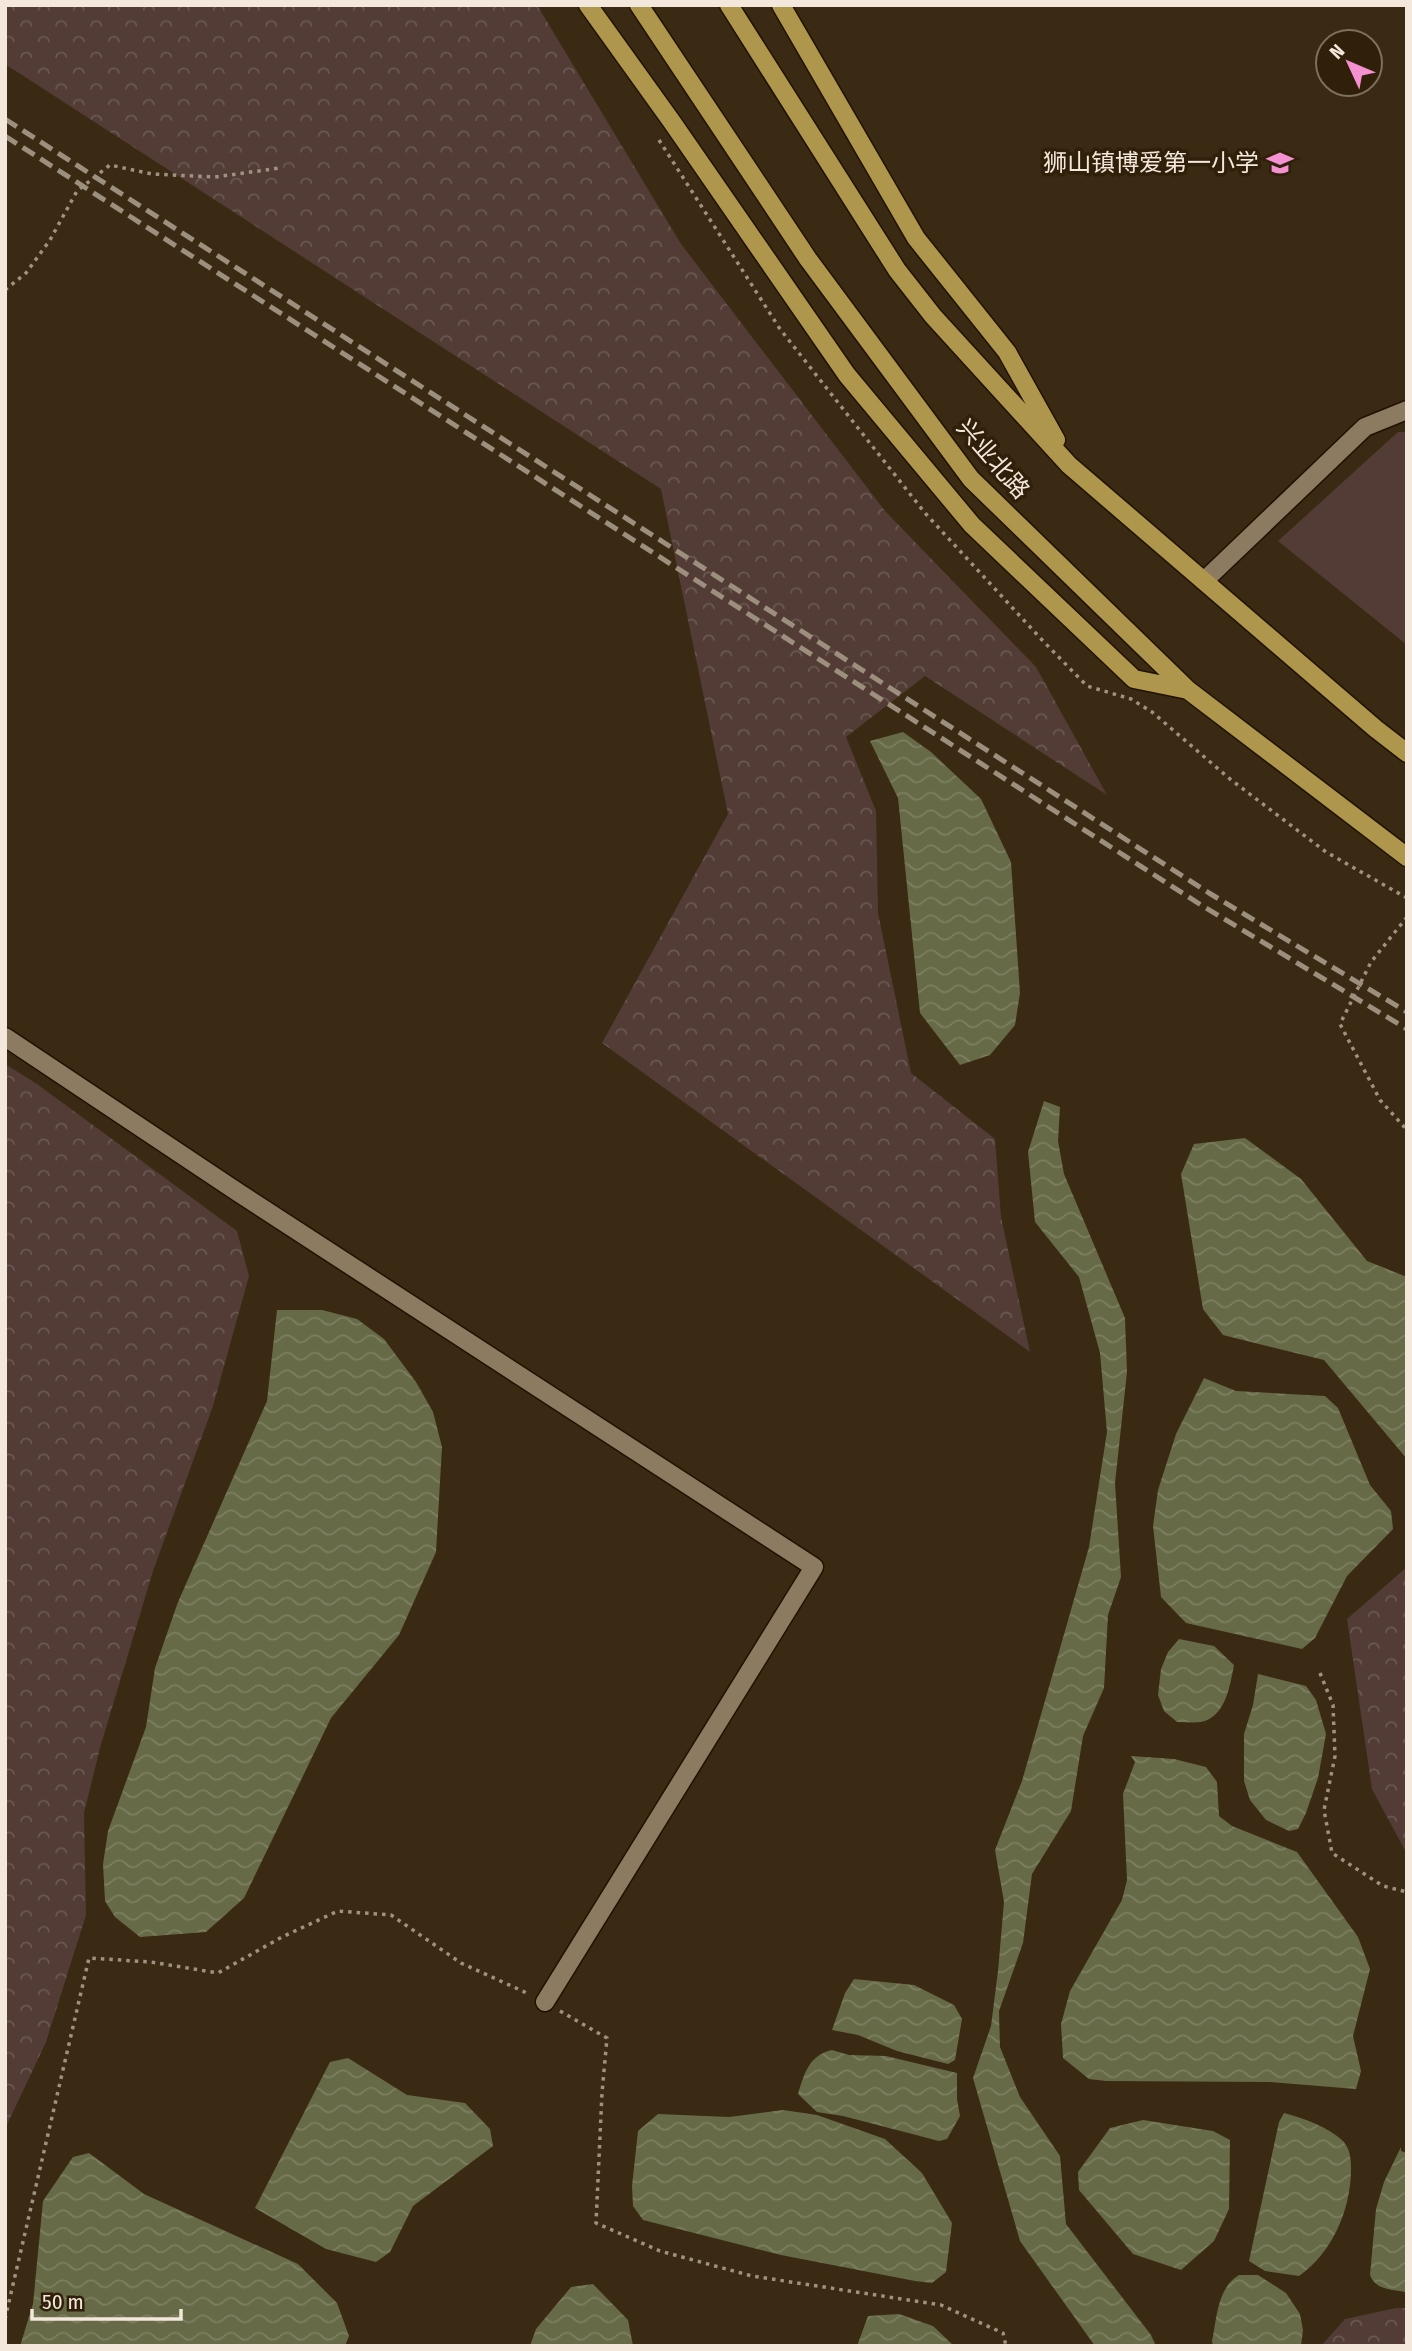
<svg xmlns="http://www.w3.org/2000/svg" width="1412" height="2351" font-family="'Fira Sans Condensed','Noto Sans SC',sans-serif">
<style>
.green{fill:#523c35}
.forest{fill:url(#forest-crowns)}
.water{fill:url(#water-waves)}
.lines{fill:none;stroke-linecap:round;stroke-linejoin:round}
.minor-casing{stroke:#211200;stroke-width:21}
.major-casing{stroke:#211200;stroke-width:21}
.path{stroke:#9f9280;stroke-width:3.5;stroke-dasharray:3.5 5;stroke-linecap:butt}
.minor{stroke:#8c7a61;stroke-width:18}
.major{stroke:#ae964d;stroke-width:18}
.rail{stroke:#9c8f7d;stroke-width:5;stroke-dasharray:14 7;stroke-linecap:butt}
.labels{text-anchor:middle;stroke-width:7;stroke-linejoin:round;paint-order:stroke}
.poi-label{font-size:24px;fill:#f3e8db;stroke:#302009;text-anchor:end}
.street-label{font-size:24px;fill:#f3e8db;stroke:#302009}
</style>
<defs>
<pattern id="forest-crowns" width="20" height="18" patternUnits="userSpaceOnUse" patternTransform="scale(1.75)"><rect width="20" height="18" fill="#523c35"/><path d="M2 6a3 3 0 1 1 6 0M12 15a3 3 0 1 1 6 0" fill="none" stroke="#6b5852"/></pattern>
<pattern id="water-waves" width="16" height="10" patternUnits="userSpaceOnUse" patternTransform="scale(1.75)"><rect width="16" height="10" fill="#666a46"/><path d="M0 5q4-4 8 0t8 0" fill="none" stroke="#7c7f60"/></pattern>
</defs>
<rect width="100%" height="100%" fill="#3a2a13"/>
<path class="green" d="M1398,432h9v213l-129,-104z"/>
<path class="forest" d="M5,5h532l144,239 204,267 151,156 71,128 -182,-119 -79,61 30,74 2,102 33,160 84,66 6,78 29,135 -428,-309 126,-229 -67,-325 -656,-425z
M5,1064l32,20 200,147 12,45 -36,130 -60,165 -53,177 -16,65 2,102 -40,127 -41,87z
M1407,1567v287l-35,-65 -25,-170z
M1396,2308h11v38h-86l24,-27z"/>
<path class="water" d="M903,732l28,20 50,47 30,63 9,131 -5,32 -25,30 -30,10 -40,-52 -22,-215 -28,-57z
M1044,1101l16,6 -2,34 6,33 61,144 2,54 -12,111 6,94 -13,38 -4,73 -21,48 -12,75 -39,63 -9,69 -24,68 1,36 20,50 40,59 6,68 85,111 5,11h-61l-75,-105 -47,-163 18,-52 7,-55 6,-69 -9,-52 27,-69 67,-234 18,-115 -7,-79 -21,-76 -44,-55 -7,-70z
M1245,1138l56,41 66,82 40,16v182l-83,-99 -101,-25 -20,-26 -22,-135 13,-30z
M277,1310h45l35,9 27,20 32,43 17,30 9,35 -6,105 -37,83 -68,83 -87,180 -38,34 -66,5 -25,-20 -10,-16 -2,-37 5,-33 38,-104 9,-59 23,-66 89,-201z
M1204,1378l32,13 89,5 13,12 32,77 21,26 2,18 -46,47 -32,62 -13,11 -116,-26 -25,-26 -8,-71 5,-36 18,-56z
M1179,1639l35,7 20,19c-4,20 -8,52 -33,57 -7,1 -16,0 -24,0l-13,-11 -6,-16 3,-26 7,-17z
M1258,1674l48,12 10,14 10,34 -8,44 -12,35 -8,16 -9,2 -23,-11 -16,-20 -6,-19v-47l9,-29z
M1131,1756l43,3 32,8 11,15 2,34 13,10 65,26 61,85 12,32 -17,67 8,35 -5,18 -86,-7 -164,-1 -17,-2 -26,-21 -2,-34 9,-33 52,-91 5,-20 -4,-86 12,-32z
M854,1979l60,6 40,20 8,14 -7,41 -7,4 -51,-13 -39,-16 -26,-5 13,-37z
M832,2050l17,5 37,1 71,17v26l3,17 -13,23 -8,2 -96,-25 -26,-4 -19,-18c6,-20 11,-39 34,-44z
M348,2058l59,37 58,8 25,26 3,17 -80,60 -23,46 -14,10 -50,-13 -71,-41 75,-146z
M783,2110l34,5 68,24 37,34 30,50 -6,49 -14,11 -17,-2 -134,-26 -138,-35 -10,-14 -1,-20 6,-55 20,-17 71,3z
M1284,2113c21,6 43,13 59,28 8,9 8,20 8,31 -1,39 -19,81 -52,104l-34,-5 -16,-10 30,-139z
M1143,2120l70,11 17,9 -1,69 -15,32 -33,29 -48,-16 -54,-64 -1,-18 32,-44z
M1401,2147v4l6,2v138l-2,1c-15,-3 -29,-2 -35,-17l6,-66 8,-27z
M89,2153l55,41 154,70 39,39 12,33 -4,10h-325l13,-42 10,-103 30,-44z
M1239,2275h19l28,18 14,21 3,16 -2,16h-88l-1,-5c5,-23 5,-53 27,-66z
M593,2284l35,36 5,26h-103l6,-17 35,-42z
M899,2314l34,12 21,20h-97l11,-30z"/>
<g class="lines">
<g class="minor-casing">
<path id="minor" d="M1204,581l161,-154 42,-17
M5,1037l231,154 578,376 -269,435"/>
</g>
<g class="major-casing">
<path id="major" d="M588,5l84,117 175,253 125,150 162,154 54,11
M639,5l169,254 163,220 217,211 219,167
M729,5l168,265 36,46 136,149 307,264 31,24
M781,5l135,233 91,114 49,88"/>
</g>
<path class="path" d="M659,140l121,189 145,184 118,128 44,45 44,13 21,13 78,67 96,73 81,46
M5,290l21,-17 24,-33 27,-49 33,-26 42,9 63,3 65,-9
M1407,917l-36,45 -31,62 40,76 27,30
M1320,1673l13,32 2,51 -11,54 8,43 51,33 24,6
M560,2011l47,27 -5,55 -6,130 64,28 92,25 189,29 62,28 3,13
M5,2319l84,-361 62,4 67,11 64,-36 56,-26 53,4 70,48 68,31"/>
<use href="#minor" class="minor"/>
<use href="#major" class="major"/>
<path class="rail" d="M5,119l1204,774 198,119
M5,136l1196,769 206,124"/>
</g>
<defs>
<g id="school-bare" transform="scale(2.1)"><path d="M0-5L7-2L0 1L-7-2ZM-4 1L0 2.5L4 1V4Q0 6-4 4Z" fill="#f591d2" stroke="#302009" stroke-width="2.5" paint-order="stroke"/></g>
</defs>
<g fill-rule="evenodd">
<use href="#school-bare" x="1280" y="163"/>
</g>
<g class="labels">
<g class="poi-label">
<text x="1259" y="171">狮山镇博爱第一小学</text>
</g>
<g class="street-label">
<text transform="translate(993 459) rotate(49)" y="8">兴业北路</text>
</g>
</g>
<rect width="1412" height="2351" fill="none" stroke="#f3e8db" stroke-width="14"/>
<g transform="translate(1349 63) rotate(314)"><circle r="33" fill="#302009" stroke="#7e705d" stroke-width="2"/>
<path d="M0-5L12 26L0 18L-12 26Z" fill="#f591d2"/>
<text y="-10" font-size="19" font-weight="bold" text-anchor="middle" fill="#f3e8db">N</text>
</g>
<path d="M32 2309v10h149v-10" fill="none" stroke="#f3e8db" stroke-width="3.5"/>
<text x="42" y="2309" font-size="21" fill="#f3e8db" stroke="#302009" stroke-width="5" paint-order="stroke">50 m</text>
</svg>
